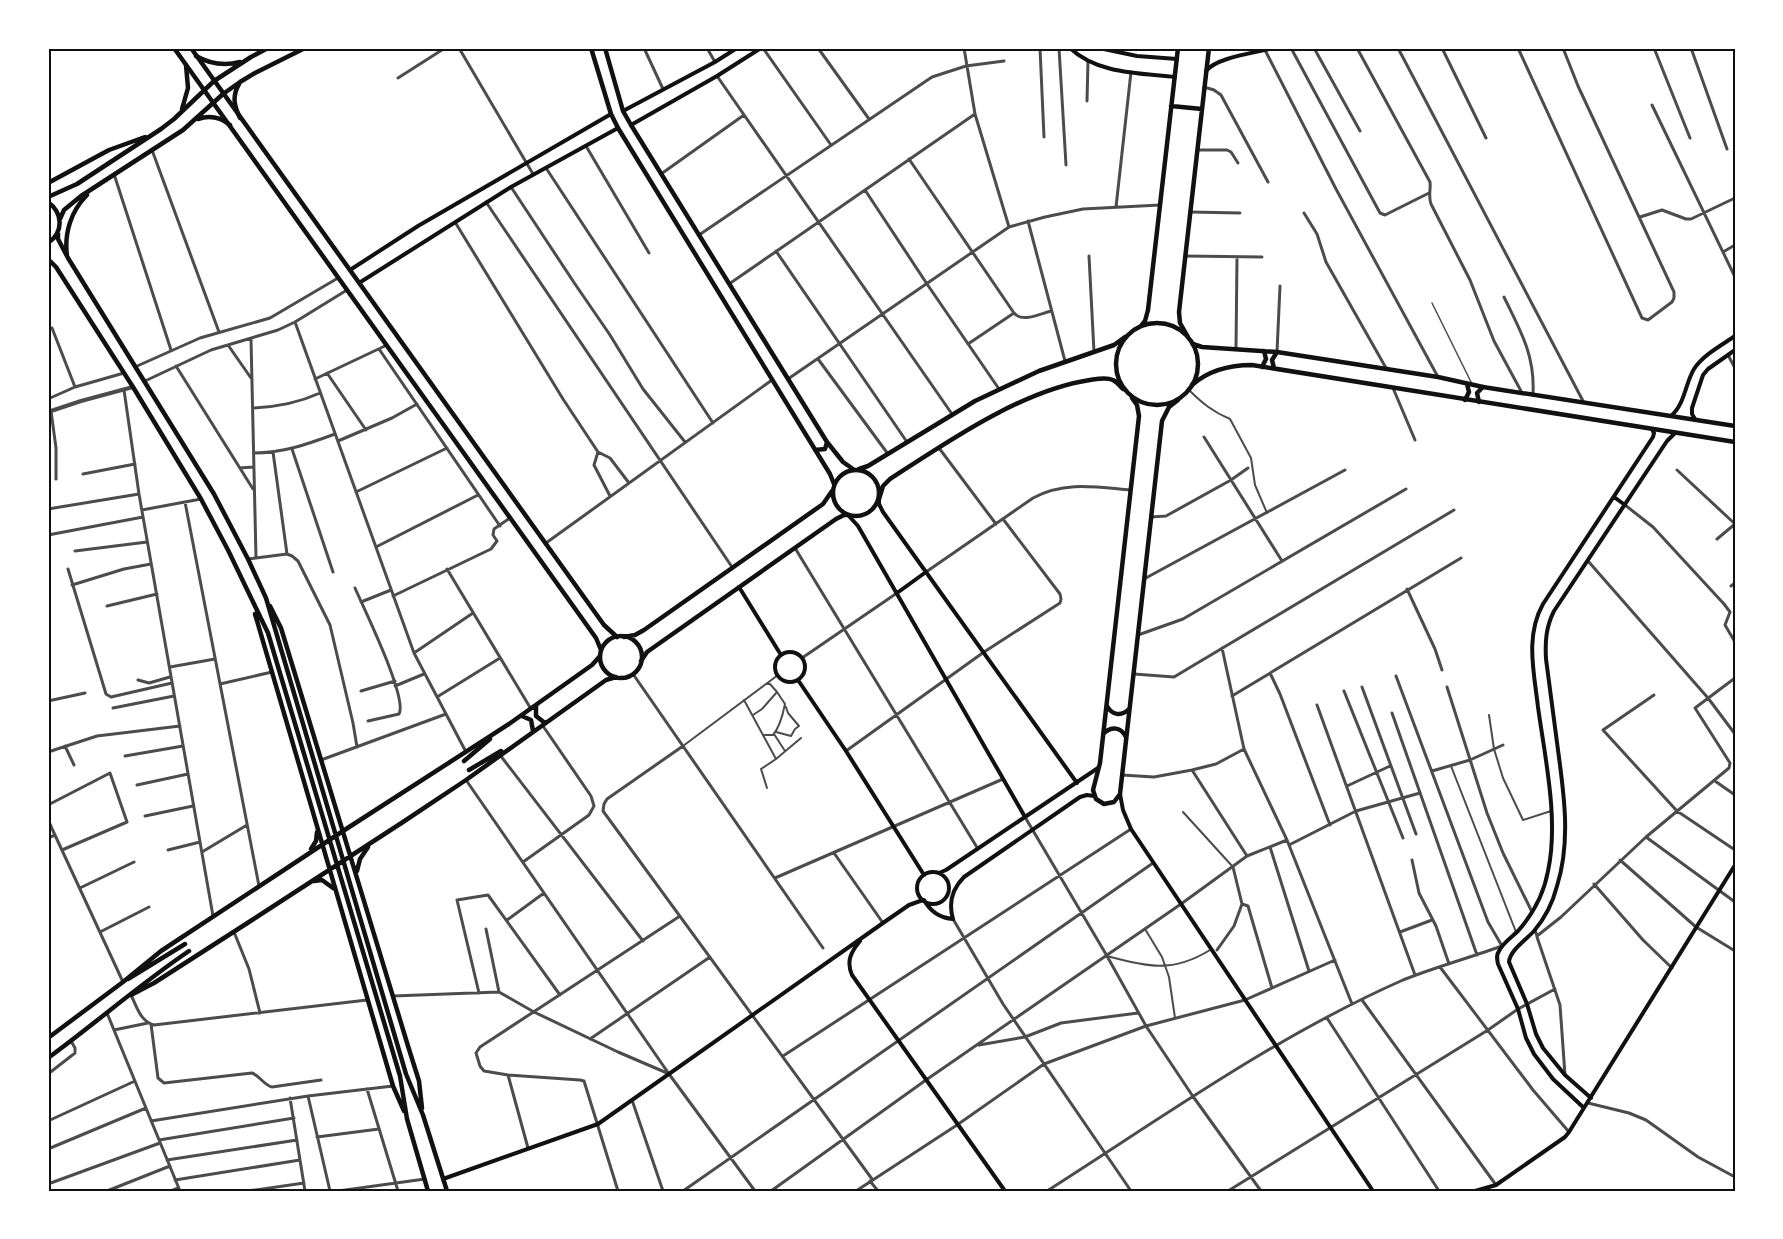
<svg xmlns="http://www.w3.org/2000/svg" width="1783" height="1239" font-family="Arial,sans-serif">
<style>
.lines{fill:none;stroke-linecap:round;stroke-linejoin:round}
.service{stroke:#4c4c4c;stroke-width:1.5}
.pedestrian{stroke:#4c4c4c;stroke-width:2}
.minor{stroke:#4c4c4c;stroke-width:3}
.tertiary{stroke:#4c4c4c;stroke-width:4}
.secondary{stroke:#111;stroke-width:4}
.primary{stroke:#111;stroke-width:4.5}
.trunk{stroke:#111;stroke-width:4.5}
.neatline{fill:none;stroke:#111;stroke-width:2}
</style>
<rect width="100%" height="100%" fill="#fff"/>
<g class="lines">
<path class="service" d="M1432,303l40,81"/>
<path class="pedestrian" d="M1189,390c13,13 24,22 41,29l21,39 4,27 12,28
M744,700l32,59 -15,10 6,19
M753,715l9,-6 15,-17 -7,-8h-3
M1489,715l5,34 9,29 20,42 28,-9
M776,732l15,4 4,-7 4,-3 -11,-13 -2,-6
M774,734l11,17
M764,735h9c7,-8 10,-21 12,-31l-8,-12
M683,746l95,-71
M776,759l25,-21
M1451,766l65,166
M1183,812l50,55
M1145,929l17,28 7,20 6,41
M1107,956c40,11 66,17 103,-6"/>
<path class="minor" d="M459,48l74,126
M644,48l19,41
M707,48l8,14
M763,48l68,97
M818,48l51,71
M964,48l11,66 34,113
M1040,48l4,89
M1059,48l7,117
M1291,48l89,165 5,2 44,-22
M1314,48l46,83
M1357,48l73,134c1,8 -2,14 1,22l39,76 24,61 27,50
M1398,48l185,353
M1442,48l44,90
M1518,48l124,270 6,2 24,-18 2,-4v-6l-96,-206 -15,-38
M1654,48l36,90
M1691,48l36,101
M1265,50l71,139 102,188
M717,76l235,338
M398,78l47,-30
M1204,87l10,3 7,5 47,87
M1087,101l1,-40
M1652,105l83,172
M586,146l63,107
M152,150l67,182
M1198,150h29l4,2 7,11
M909,159l105,154c9,10 25,1 37,-2
M546,168l167,255
M114,174l57,176
M661,174l83,-59
M511,187l64,97 35,51 33,54 42,53
M865,190l62,94 72,105
M486,202l246,365
M1116,207l15,-135
M1190,212l50,1
M1304,213l13,21 9,28 60,106
M1640,217l22,-7 24,9h5l44,-21
M1028,221l37,140
M455,222l108,177 35,53 -4,13 16,31
M699,235l233,-158 34,-11 38,-5
M776,251l131,191
M1723,252l12,-7
M1089,256l5,96
M1185,256l77,1
M729,284l246,-170
M1504,297c16,33 31,58 29,96
M295,322l119,331 52,99
M52,328l23,59
M251,339l5,219
M968,344l46,-31
M228,345l23,33
M1236,348l1,-91
M379,349l121,177
M1277,352l3,-66
M1728,355l7,13
M818,359l70,95
M176,366l77,123
M135,367l65,-29 70,-20 68,-40
M327,373l39,57
M315,379l72,-34
M788,379l221,-152 36,-10 38,-8 77,-4
M145,381l66,-31 67,-20 17,-8 52,-32
M1393,388l22,52
M124,390l15,104 74,422
M48,399l27,-12 49,-14
M253,408c24,-1 45,-5 67,-15
M51,411l5,37v31
M1204,437l78,124
M338,441l54,-23 25,-14
M939,448l57,76
M292,449l41,123
M273,452l14,102
M598,452l12,6 19,25
M254,453c29,0 54,-9 81,-19
M240,468l13,-1
M1677,470l58,54
M83,474l52,-10
M356,492l91,-44
M185,502l74,384
M1625,505l28,22 71,77 6,8 -5,13 10,17
M48,509l91,-15
M142,510l59,-11
M1151,517l15,-1 65,-36 17,-12
M48,535l95,-18
M1717,539l18,-15
M546,543l226,-163
M376,547l102,-52
M795,548l183,301
M75,551l72,-9
M248,559l39,-5 5,2 6,5 32,64 23,98 4,24
M1588,561l120,137 27,36
M68,569l38,125 5,3 61,-14
M447,569l84,140
M926,572l107,-74c31,-17 63,-11 97,-8
M1144,579l201,-109
M72,585l52,-16 27,-5
M1731,586l4,-3
M355,588c9,21 53,110 44,126l-31,7
M1407,589l28,60 7,21
M393,596l98,-47 6,-8 -4,-6 1,-6 16,-11
M361,602l30,-12
M107,606l50,-12
M1138,635l45,-16 223,-130
M1222,648l22,101 43,91 65,164
M414,653l59,-40
M802,658l95,-65
M170,667l45,-8
M1270,673l10,21 50,131
M633,674l190,274
M1134,674l40,3 280,-167
M138,680l11,3 21,-6
M220,684l52,-12
M395,686l29,-12
M1362,687l54,147
M1447,687l40,126 16,40 29,59
M361,691l34,-10
M1344,691l59,147
M1654,695l-51,35 74,81 58,39
M1232,696l229,-138
M437,697l63,-39
M48,701l37,-8
M1317,705l98,270
M113,708l61,-12
M1392,713l85,242
M65,746l9,19
M683,746l-76,53 -3,5 -1,7 269,368
M846,751l138,-99 76,-49 1,-4 -1,-5 -57,-75
M48,752l49,-16 83,-10
M500,755l143,186
M125,756l58,-10
M321,760l125,-46
M1192,770l55,86
M1432,771l38,-11 33,-15
M1122,775l32,2 38,-7 24,-6 28,-15
M466,780l203,294 86,117
M1715,781l20,14
M137,785l51,-11
M1347,786l43,-20
M48,805l62,-32 17,49 -65,28
M145,816l48,-10
M1025,817l82,139 39,70 46,69 69,96
M48,820l75,162
M1646,837l89,65
M48,838l7,-3
M1289,845l67,-34 64,-18
M1270,847l39,124
M168,850l32,-8
M202,852l45,-27
M834,853l49,70
M1412,860l7,33 17,33 13,38
M1620,860l76,67 39,24
M523,862l66,-47 5,-9 -3,-10 -48,-70
M775,878l228,-99
M1594,884l49,56 29,28
M80,888l54,-26
M1242,904l6,2 24,82
M953,919l50,85 128,187
M507,920l37,-27
M486,929l13,63
M1535,930l2,6 24,-19 85,-80 83,-69 1,-5 -35,-55 40,-30
M100,932l49,-25
M234,932l15,37 11,44
M1400,932l32,-12
M1537,937l23,68 5,70
M1217,950l17,-24 8,-22 -9,-37
M1440,967l93,123 36,42
M479,993l-22,-93 31,-5 72,100
M131,995c6,12 9,26 23,30l213,-25
M393,996l106,-4 35,20 84,40 49,21
M1362,1000l134,185
M107,1013l73,178
M1327,1018l112,173
M151,1024l7,54 6,5 88,-10c8,3 12,12 20,14l49,-7
M114,1030l34,-7
M590,1039l120,-82
M979,1045l46,-8 36,-14 77,-10
M783,1056l348,-227
M48,1074l27,-21v-5l-4,-7
M508,1075l20,73
M367,1089l31,102
M308,1096l22,95
M290,1098l15,93
M632,1100l31,91
M1588,1103l41,10 17,7 52,37 37,20
M48,1121l87,-40
M151,1121l157,-25 85,-10
M317,1137l62,-8
M159,1140l135,-22
M48,1149l98,-41
M167,1160l130,-20
M175,1180l125,-20
M870,1181l8,10
M48,1184l112,-41
M107,1191l63,-25
M171,1191l7,-3
M248,1191l56,-8
M338,1191l87,-12
M618,1191l-34,-110 -4,-1 -72,-5 -24,-4 -4,-5 -4,-13 4,-6 200,-131
M683,1191l470,-328
M771,1191l155,-111 255,-176 66,-48 40,-16
M856,1191l101,-66 87,-61 102,-38 99,-26 90,-40
M1047,1191c116,-74 229,-155 356,-211 32,-13 66,-22 99,-34l-14,-24 -92,-246
M1228,1191l260,-161 30,-21 37,-20"/>
<path class="tertiary" d="M48,412l33,-11 52,-14"/>
<path class="secondary" d="M1070,48c27,26 70,25 105,29
M1099,48l38,8 40,3
M1206,71c11,-14 50,-18 67,-23
M623,111l92,-49 22,-14
M631,125l86,-49 44,-28
M350,270l68,-44 193,-112
M359,283l152,-96 107,-59
M1671,416c14,-12 14,-32 23,-47 9,-14 28,-24 41,-33
M1695,419l-3,-5v-6l11,-33 5,-6 27,-19
M1614,497l11,8
M879,499v5l4,8 194,271
M848,515l10,11 167,291
M739,587l42,68
M897,593l29,-21
M775 667a15 15 0 1 1 30 0a15 15 0 1 1-30 0Z
M798,680l48,71 78,124
M1120,794l3,16 8,19 242,362
M917 888a16 16 0 1 1 32 0a16 16 0 1 1-32 0Z
M939,873l7,-3 152,-102
M924,900c6,11 16,18 29,19 -5,-17 -1,-30 11,-42l116,-80 7,-2 7,1
M860,941c-9,11 -14,20 -8,34l153,216
M1591,1098l-26,-23 -22,-27 -7,-14 -9,-30 -18,-42c1,-12 17,-22 25,-31 11,-13 19,-29 23,-45 14,-44 7,-92 1,-136 -4,-30 -8,-61 -12,-91 -1,-18 0,-32 8,-48l113,-170 8,-8
M1584,1108l-31,-29 -19,-25 -8,-16 -8,-29 -20,-45c-1,-5 -2,-9 1,-13 4,-8 13,-14 19,-20 15,-17 26,-38 30,-60 11,-51 -3,-113 -10,-164 -4,-35 -13,-71 5,-103l110,-167 1,-4 -2,-4
M443,1179l155,-55 285,-201 26,-18 14,-5
M1475,1191l21,-6 69,-48 4,-5 166,-267"/>
<path class="primary" d="M174,48l422,590 5,12
M191,48l413,577 13,12
M591,48l20,66 7,14 212,346 4,10
M605,48l18,63 8,14 196,317 16,20 10,7
M1193,344l9,3 75,5 161,25 45,10 252,39
M1262,367l4,-8 -2,-8
M1274,368l-2,-8 5,-8
M1192,385c17,-15 39,-20 60,-20l483,77
M1132,398l5,7 2,11 -39,347 -7,27 3,9 8,5 10,-2 6,-8 42,-373 7,-14 9,-7
M1465,400l4,-8 -2,-8
M1479,402l-2,-9 6,-6
M815,450l10,-1 2,-7
M1107,706c5,9 14,11 22,3
M1104,733c8,-7 17,-6 22,4"/>
<path class="trunk" d="M196,56c14,8 29,10 44,6
M239,84c-7,12 -5,22 1,34
M1171,106l31,3
M182,109l6,-21 -2,-23
M198,119c12,-4 22,-2 32,6
M48,183l61,-33 36,-13
M48,197l29,-13 84,-55 13,-10 40,-38 37,-24 17,-9
M48,202c15,11 16,30 0,41
M60,219l4,-9 17,-14 102,-66 40,-36 17,-12 15,-9 50,-25
M58,233v6l10,19 146,236 34,65 18,39 140,476 17,41 24,76
M67,256c-3,-23 4,-45 20,-61
M48,259l8,8 77,120 68,112 27,51 40,83 132,443 7,43 21,72
M1116 364a41 41 0 1 1 82 0a41 41 0 1 1-82 0Z
M1141,326l4,-5 3,-11 30,-262
M1188,337l-8,-14 -1,-11 30,-264
M859,469l9,-3 107,-65 64,-30 75,-26 11,-8
M833 493a23 23 0 1 1 46 0a23 23 0 1 1-46 0Z
M879,499l4,-13 7,-7c57,-37 132,-89 200,-99 7,-1 16,-3 23,0 4,2 7,6 10,9
M270,606l11,22 127,418 11,35 3,27
M255,614l138,472 11,25
M600 657a21 21 0 1 1 42 0a21 21 0 1 1-42 0Z
M624,637l11,-2 9,-5 179,-126 9,-13
M641,661l6,-9 189,-133 8,-4h4
M536,705v11l9,7
M522,716l9,4 2,11
M464,761l26,-22
M469,770l32,-19
M311,849l5,-8 1,-9
M357,871l3,-12 8,-12
M314,881l8,-1 11,8
M128,979l57,-35
M131,995l23,-12 95,-61 154,-100 63,-42 140,-100 10,-3
M48,1038l75,-56 38,-31 182,-120 166,-107 83,-59 8,-9
M48,1058c48,-35 92,-74 141,-107"/>
</g>
<rect width="1783" height="1239" fill="none" stroke="#ffffff" stroke-width="99"/>
<rect x="50" y="50" width="1684" height="1140" class="neatline"/>
</svg>
